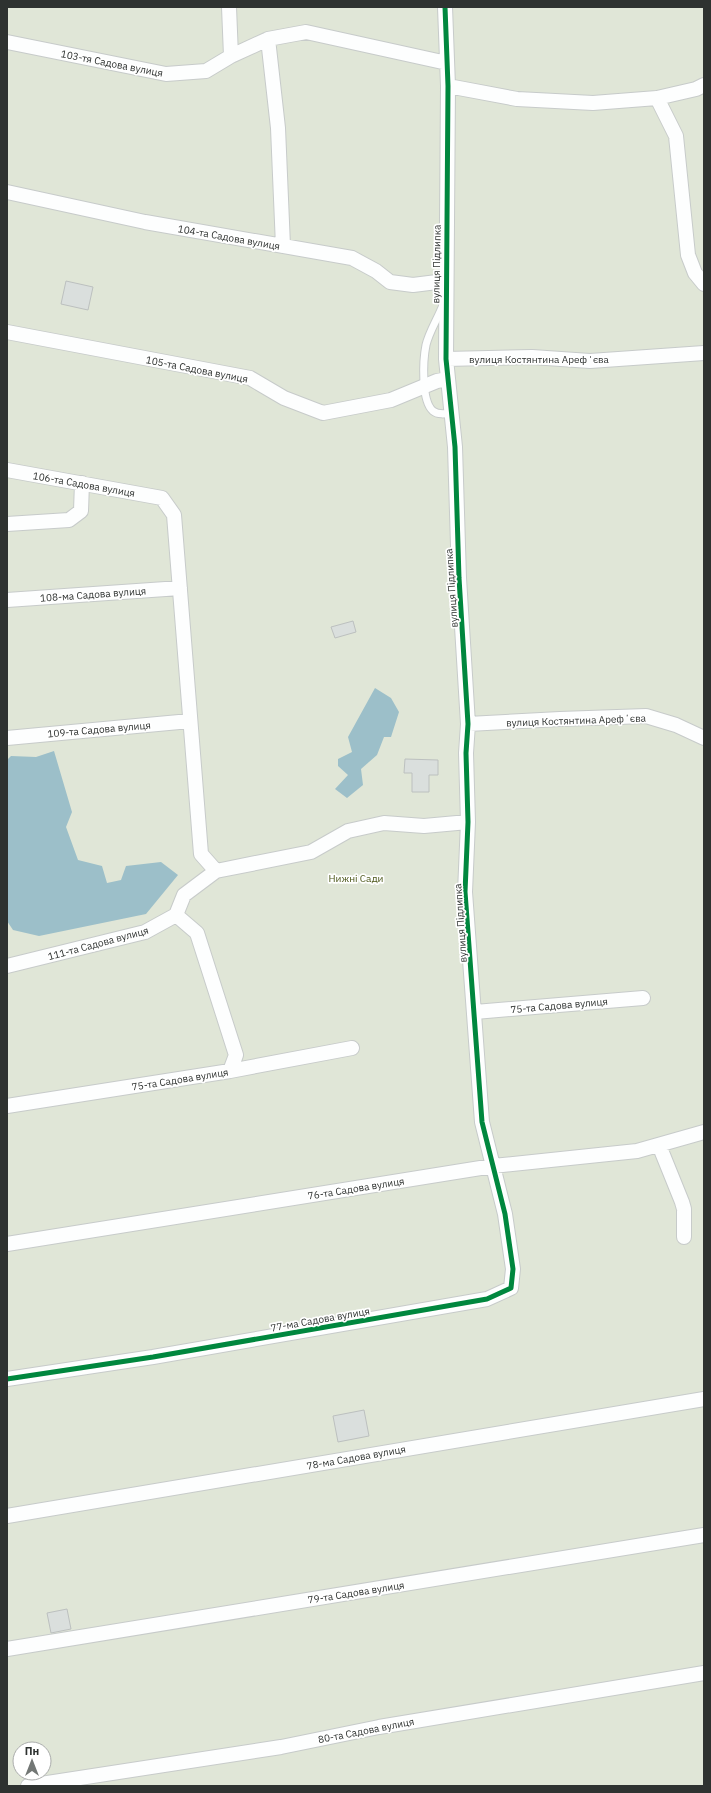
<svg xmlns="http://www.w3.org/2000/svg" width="711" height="1793" font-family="'IBM Plex Sans',sans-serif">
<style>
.green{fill:#e0e6d7;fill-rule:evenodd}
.water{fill:#9cbfc9}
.building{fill:#dadfdd;stroke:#bcc0bf}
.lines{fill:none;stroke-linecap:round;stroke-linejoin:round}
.service-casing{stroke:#c7cbca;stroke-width:9}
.minor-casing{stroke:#c7cbca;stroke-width:16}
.service{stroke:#fdfefe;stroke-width:7}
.minor{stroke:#fdfefe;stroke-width:14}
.cycleway-casing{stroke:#fff;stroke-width:8}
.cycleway{stroke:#00873e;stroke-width:5}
.labels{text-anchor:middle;stroke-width:3.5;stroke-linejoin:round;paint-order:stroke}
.street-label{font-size:10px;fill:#2e3230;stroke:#fff}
.park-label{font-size:10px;fill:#4a5517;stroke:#fff}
</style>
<rect width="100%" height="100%" fill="#f2f8f5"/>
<path class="green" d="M7,7h697v1779h-697zM20,1749h24v24h-24z"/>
<path class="water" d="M375,688l16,10 8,14 -8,25h-7l-7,18 -16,14 2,16 -16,13 -12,-9 13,-14 -10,-9v-7l14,-7 -4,-15z
M54,751l18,61 -6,15 12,33 24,6 5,17 14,-3 5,-14 35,-4 17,13 -32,39 -107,22 -26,-6 -6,-9v-161l4,-4 25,1z"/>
<path class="building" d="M66,281l27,6 -5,23 -27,-6z
M353,621l3,11 -21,6 -4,-11z
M405,759l33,1v15h-9v17h-17v-19h-8z
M364,1410l5,26 -31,6 -5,-26z
M67,1609l4,20 -20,4 -4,-20z"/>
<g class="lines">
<g class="service-casing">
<path id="service" d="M443,305c-5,13 -14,27 -17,40 -3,15 -5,56 7,66 5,4 12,3 18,2"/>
</g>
<g class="minor-casing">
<path id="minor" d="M229,7l2,49
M268,39l10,89 5,118
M7,42l159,32 40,-3 25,-15 37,-17 38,-7 141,31
M448,86l69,13 76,4 64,-5 39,-9 8,-4
M657,98l19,38 12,119 7,18 9,11
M7,192l138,30 207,36 24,13 14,11 23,3 24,-3 8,-5
M7,332l243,46 34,20 39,15 68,-13 46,-19 11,-2
M446,359l86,-2 58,4 114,-8
M7,470l155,28 12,17 27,339 15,17
M7,524l62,-4 12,-9 1,-28
M7,600l173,-12
M468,724l92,-5 86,-3 30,9 28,13
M7,738l183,-17
M176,915l21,18 39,122 -6,16
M7,966l138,-34 31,-17 8,-20 32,-24 95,-19 37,-21 36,-8 40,3 44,-4
M475,1012l168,-14
M7,1106l223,-35 122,-23
M659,1145l23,57 2,7v28
M7,1244l486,-78 144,-15 67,-19
M7,1379l146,-22 334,-58 24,-11 2,-19 -8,-55 -23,-92 -17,-230 3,-70 -2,-69 2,-29 -9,-146 -4,-131 -9,-88 2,-273 -3,-79
M7,1516l697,-117
M7,1649l697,-114
M28,1786l253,-39 98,-20 325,-54"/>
</g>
<use href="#service" class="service"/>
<use href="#minor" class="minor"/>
<g class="cycleway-casing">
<path id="cycleway" d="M7,1379l146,-22 334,-58 24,-11 2,-19 -8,-55 -23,-92 -17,-230 3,-70 -2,-69 2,-29 -9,-146 -4,-131 -9,-88 2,-273 -3,-79"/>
</g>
<use href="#cycleway" class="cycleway"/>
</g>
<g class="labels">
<g class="street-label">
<text transform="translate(112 63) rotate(11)" y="4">103-тя Садова вулиця</text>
<text transform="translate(229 237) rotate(10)" y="4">104-та Садова вулиця</text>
<text transform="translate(436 264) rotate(-89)" y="4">вулиця Підлипка</text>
<text x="539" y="363">вулиця Костянтина Арефʼєва</text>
<text transform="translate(197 369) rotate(11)" y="4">105-та Садова вулиця</text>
<text transform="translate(84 484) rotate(10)" y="4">106-та Садова вулиця</text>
<text transform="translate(451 588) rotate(-94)" y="4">вулиця Підлипка</text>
<text transform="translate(93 594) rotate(-4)" y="4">108-ма Садова вулиця</text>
<text transform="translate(576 720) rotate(-2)" y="4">вулиця Костянтина Арефʼєва</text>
<text transform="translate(99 729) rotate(-5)" y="4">109-та Садова вулиця</text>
<text transform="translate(460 923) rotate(-94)" y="4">вулиця Підлипка</text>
<text transform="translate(98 943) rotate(-15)" y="4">111-та Садова вулиця</text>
<text transform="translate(559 1005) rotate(-5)" y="4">75-та Садова вулиця</text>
<text transform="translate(180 1079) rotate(-9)" y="4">75-та Садова вулиця</text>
<text transform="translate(356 1188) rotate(-9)" y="4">76-та Садова вулиця</text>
<text transform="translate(320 1319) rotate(-10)" y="4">77-ма Садова вулиця</text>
<text transform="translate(356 1457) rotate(-10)" y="4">78-ма Садова вулиця</text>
<text transform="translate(356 1592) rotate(-9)" y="4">79-та Садова вулиця</text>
<text transform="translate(366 1730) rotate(-11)" y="4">80-та Садова вулиця</text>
</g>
<g class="park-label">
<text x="356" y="882">Нижні Сади</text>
</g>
</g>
<rect width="711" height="1793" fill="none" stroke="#2e3230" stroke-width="16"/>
<g transform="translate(32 1761)"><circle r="19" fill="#ffffff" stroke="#abadac"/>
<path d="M0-3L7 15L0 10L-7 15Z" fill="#737775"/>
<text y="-6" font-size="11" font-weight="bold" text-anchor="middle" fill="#2e3230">Пн</text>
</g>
</svg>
